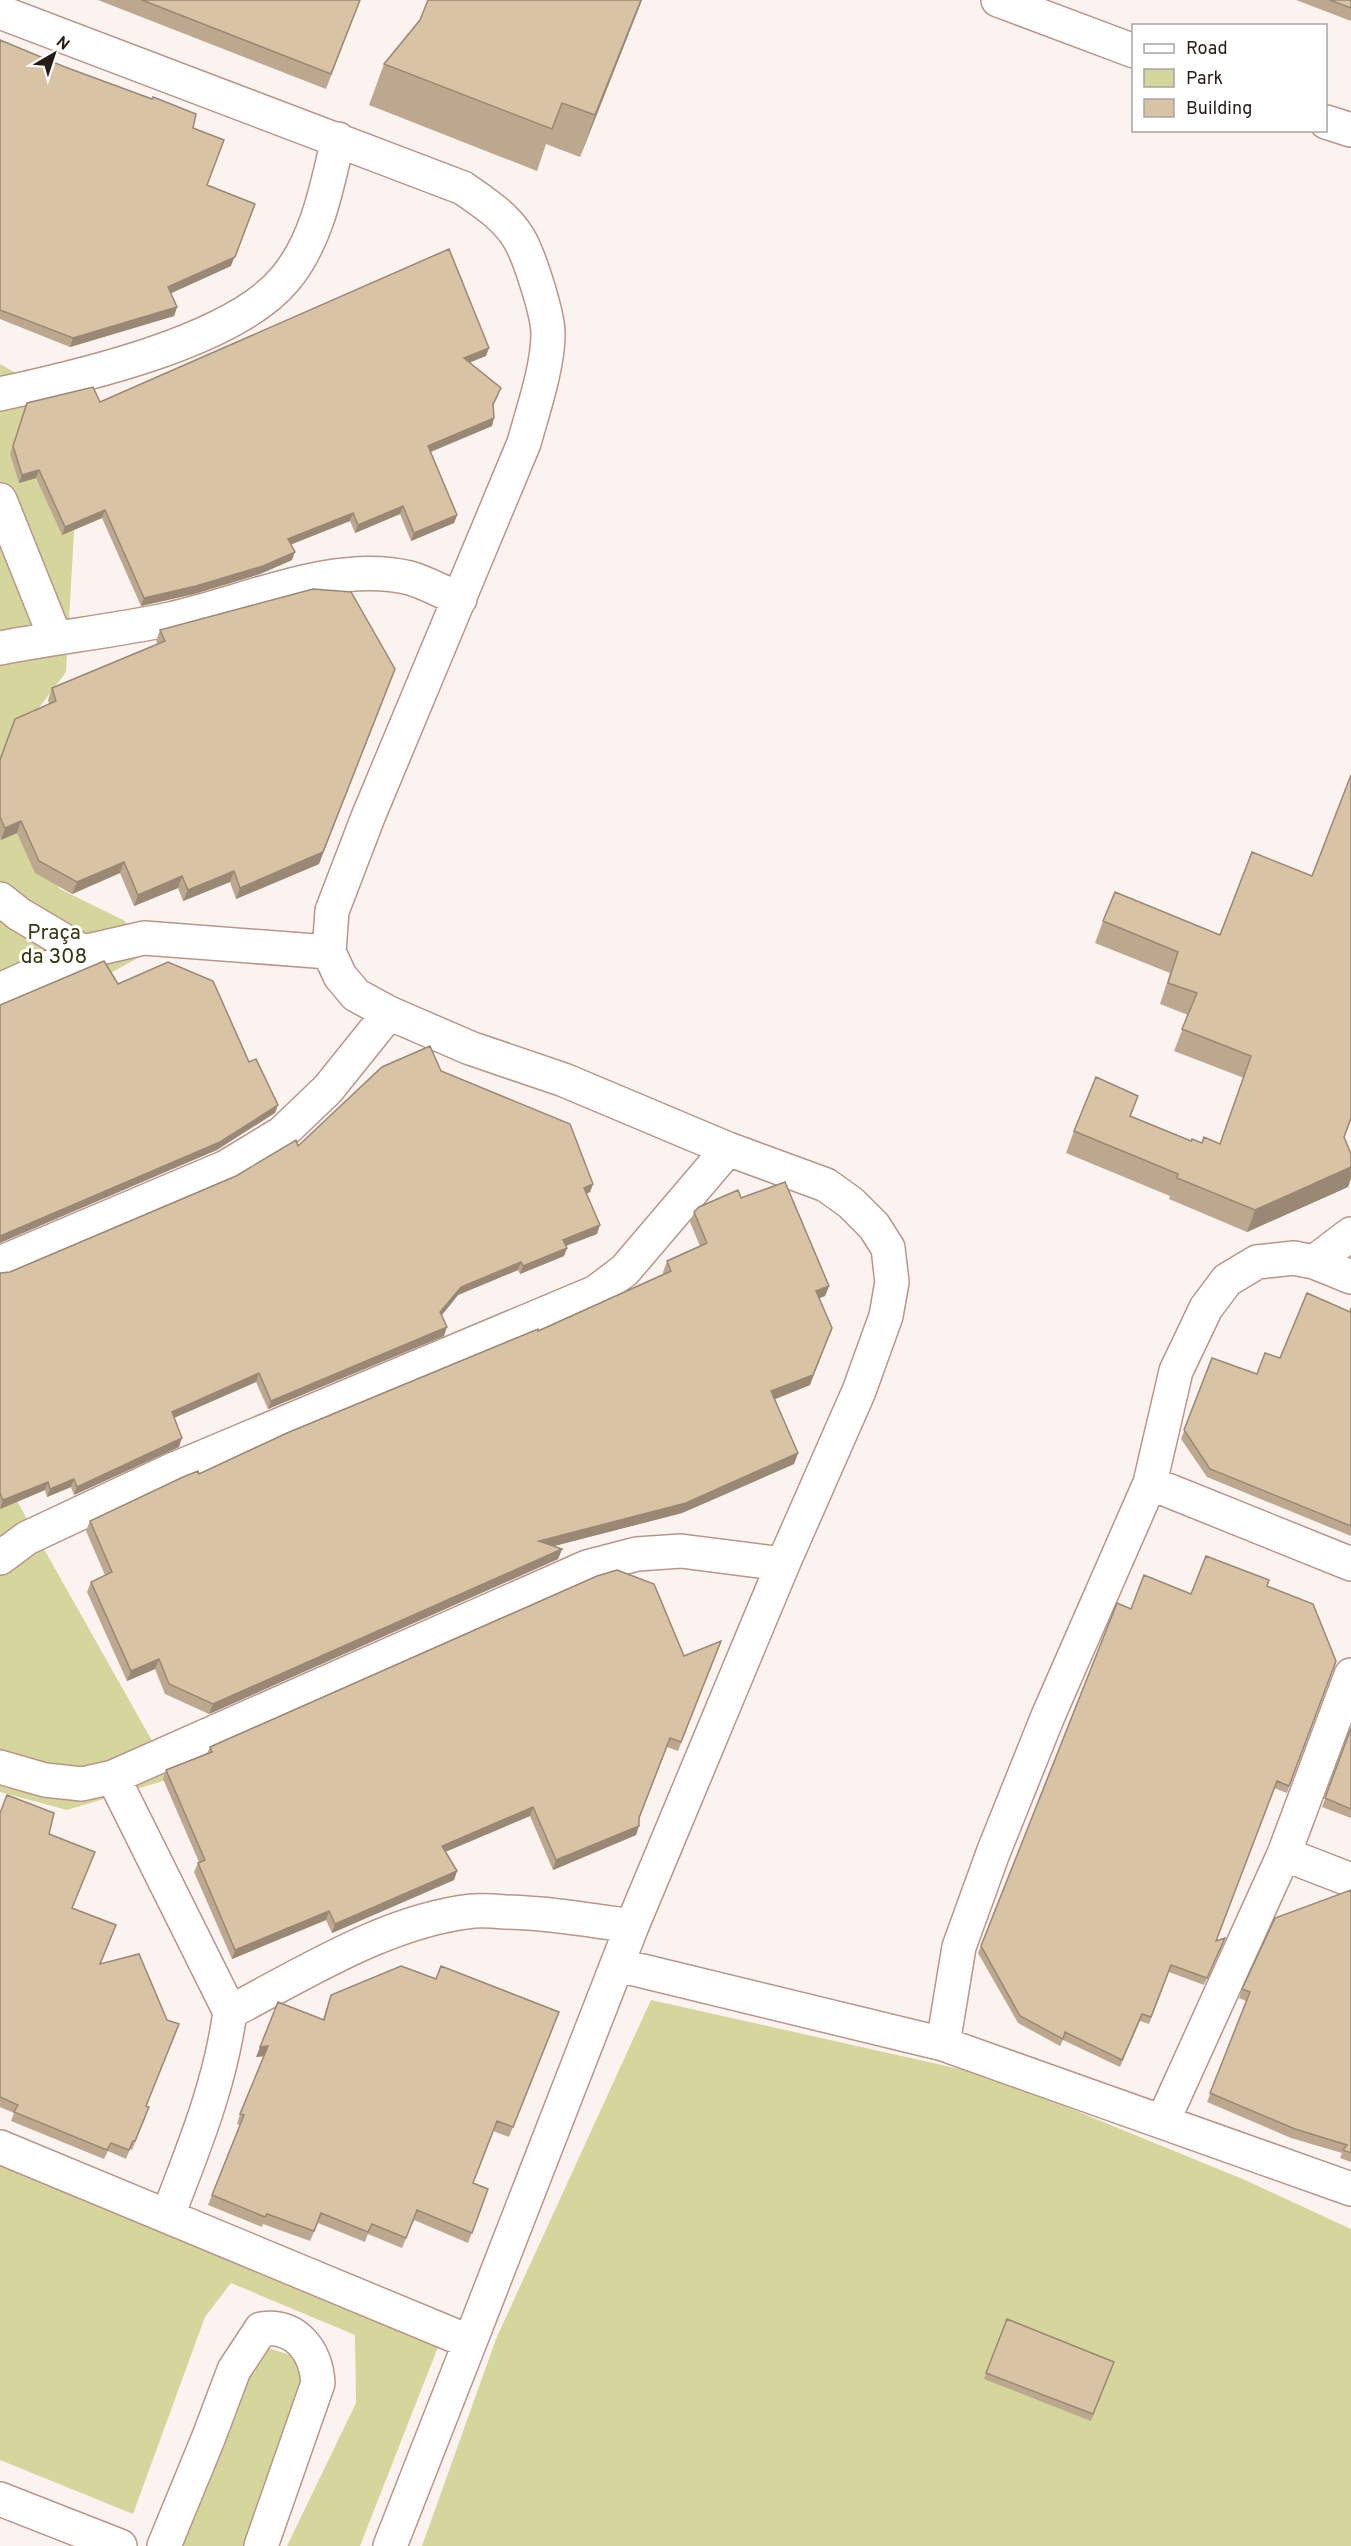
<svg xmlns="http://www.w3.org/2000/svg" width="1351" height="2546" font-family="Overpass,sans-serif">
<style>
.park{fill:#d5d69c}
.lines{fill:none;stroke-linecap:round;stroke-linejoin:round}
.street-casing{stroke:#b99689;stroke-width:36}
.street{stroke:#fff;stroke-width:33}
.wall{fill:#bba88e}
.shaded-wall{fill:#988874}
.building{fill:#d9c3a5;stroke:#988874;stroke-width:1.5}
.labels{text-anchor:middle;stroke-width:6;stroke-linejoin:round;paint-order:stroke}
.park-label{font-size:21px;fill:#37370f;stroke:#fff}
</style>
<rect width="100%" height="100%" fill="#fbf3f0"/>
<path class="park" d="M0,364l81,46 -15,262 -62,82 15,79 41,56 63,31 33,28 -156,86z
M0,1471l173,307 -106,32 -67,-18z
M651,2000l340,76 254,104 106,49v317h-929l74,-207z
M0,2163l438,184 -78,199h-73l69,-143 -1,-68 -124,-52 -26,34 -72,197 -133,-54z
M256,2344l77,25 -82,177h-75z"/>
<g class="lines">
<g class="street-casing">
<path id="street" d="M998,0l136,51
M0,12l463,176c20,14 42,28 55,49 11,17 30,77 30,97 0,33 -15,76 -24,109l-156,374 -36,94 -3,41 11,24 16,19 33,18 81,35 94,32 164,69 98,36 25,18 23,23 14,22 4,34 -6,34 -27,75 -76,173 -151,362 -162,416 -470,-195
M1326,122l25,8
M0,394c78,-17 233,-52 285,-115 32,-38 42,-92 53,-140
M0,500l55,137
M0,648c56,-11 114,-17 170,-29 74,-16 164,-60 240,-41 17,5 34,15 50,21
M0,899l19,15 64,38
M0,990l83,-38 61,-14 185,14
M1351,1234l-37,28 -20,-4 -37,4 -30,18 -21,28 -30,63 -26,112 -102,233 -55,137 -34,94 -16,97 408,145
M1314,1262l37,15
M0,1263l226,-96 56,-34 46,-44 61,-76
M1150,1483l201,81
M0,1558l27,-20 145,-68 424,-178 29,-22 103,-121
M0,1767l45,13 37,4 31,-7 474,-210 50,-13 44,-3 102,13
M113,1777l117,235c-10,73 -36,135 -62,203
M1284,1854l67,26
M618,1965l325,79
M230,2012c75,-39 158,-92 243,-101 11,-1 22,0 32,1 43,1 85,8 127,14
M1163,2121l121,-267 67,-179
M0,2499l120,47
M164,2546l44,-107 26,-69 27,-41c35,-5 55,22 57,54l-57,163
M390,2546l80,-204"/>
</g>
<use href="#street" class="street"/>
</g>
<path class="wall" d="M98,0h262l-34,89z
M642,0l-62,157 -34,-13 -9,27 -168,-66 15,-41z
M1296,0h55v21z
M0,40l193,88 14,57 24,81 -60,27 6,14 -3,9 -104,31 -70,-28z
M486,356l-16,6 28,34 -5,10 -1,20 -61,26 26,63 -3,8 -43,18 -11,-27 -45,19 -5,-12 -59,23 1,16 -32,14 -66,20 -53,12 -39,-88 -40,17 -26,-57 -17,5 -9,-29 17,-51 73,-1z
M160,630l159,234 -83,35 -6,-17 -47,19 -5,-13 -44,18 -14,-33 -48,21 -37,-21 -18,-40 -16,7 -1,-3v-77l49,-56 -1,-4 4,-12 106,-44 -2,-3z
M1351,775v345l-7,18 7,16v24l-3,9 -101,45 -78,-33 1,-3 -104,-43 8,-22 64,-35 -7,20 60,25 29,3 24,-66 -70,-27 14,-36 -28,-11 10,-31 -75,-30 8,-22 117,14 92,-59z
M441,1071l152,113 -3,8 -4,2 11,40 -31,12 1,2 -3,8 -44,18 -2,-4 -60,25 -16,20 2,21 -176,73 -12,-27 -82,36 5,29 -105,48 -3,-8 -24,10 -2,-7 -45,19v-236l10,-1 226,-96 62,-30z
M741,1198l88,88 -4,10 -6,2 -9,87 -35,14 23,54 -4,11 -112,49 -128,33 8,3 -4,10 -349,155 -44,-20 -10,-25 -28,12 -40,-89 4,-10 14,-7 -19,-44 4,-10 448,-190 126,-56 -1,-3 4,-11 33,-15 -10,-24 4,-10z
M1351,1308v228l-144,-59 -26,-38 31,-81 45,16 93,-62z
M1267,1586l69,75 -49,132 -13,-5 -58,153 9,-3 -3,7 -18,40 -35,-13 -20,52 -9,-3 -20,46 -57,-27 -3,6 -42,-23 -40,-70 139,-350 14,6 60,-15z
M721,1641l-43,110 -11,-4 -28,72 -3,16 -83,35 -23,-54 -85,36 12,19 -3,9 -122,53 -6,-13 -94,39 -38,-87 4,-9 1,-1 -36,-83 3,-9 41,-17 3,-6 474,-91z
M1351,1728v90l-29,-11z
M0,1813l49,21 23,74 44,17 -16,38 46,143v10l-14,34 -2,-1 -4,10 -18,-8 -4,8 -93,-38 3,-8 -14,-6z
M1351,1890v272l-11,-4 2,-5 -51,-15 -84,-36 39,-101 -7,-3 3,-9z
M436,1979l119,43 -46,115 -16,-6 -20,52 15,6 -20,54 -54,-23 -12,28 -34,-14 -3,8 -47,-19 -8,18 -47,-17 -1,3 -54,-22 32,-80 -3,-1 3,-10 24,-58 -8,1 67,-38 8,-24z
M1007,2319l107,43 -23,59 -107,-42z"/>
<path class="shaded-wall" d="M641,0h1l-62,157 15,-42z
M255,204l-24,62 -66,30 3,-9z
M177,307l-3,9 -104,31 3,-9z
M489,348l-3,8 -25,10 3,-8z
M494,418l-2,8 -67,28 3,-8z
M39,470l-3,8 -17,5 3,-8z
M403,506l-3,8 -45,19 3,-8z
M105,510l-3,8 -40,17 3,-8z
M353,513l-3,8 -65,26 3,-8z
M457,515l-3,8 -43,18 3,-8z
M295,552l-3,8 -32,14 -66,20 -53,12 3,-8z
M395,669l-76,195 -83,35 4,-11z
M21,821l-4,12 -16,7 4,-12z
M124,862l-4,11 -48,21 5,-12z
M234,871l-4,11 -47,19 5,-11z
M182,876l-4,12 -44,18 4,-11z
M278,1105l-3,8 -58,37 -217,93v-7z
M1351,1167v11l-3,9 -101,45 8,-22z
M593,1184l-3,8 -9,4 3,-8z
M600,1225l-3,9 -37,14 3,-8z
M567,1248l-3,8 -44,18 3,-8z
M521,1262l-3,8 -60,25 -21,26 3,-9 21,-25z
M829,1286l-4,10 -13,5 4,-10z
M447,1327l-3,9 -176,73 3,-8z
M832,1328l-22,57 -42,17 3,-11z
M259,1373l-3,9 -87,38 3,-8z
M182,1438l-3,9 -105,48 3,-8z
M798,1453l-4,11 -112,49 -147,38 4,-10z
M74,1479l-3,8 -24,10 3,-8z
M48,1482l-3,8 -45,19 3,-9z
M562,1549l-4,10 -349,155 4,-10z
M159,1659l-4,10 -28,12 4,-10z
M533,1807l-3,9 -92,39 4,-9z
M639,1826l-3,9 -83,35 3,-10z
M457,1871l-3,9 -122,53 3,-9z
M329,1911l-3,9 -94,39 3,-9z
M268,2046l-3,10 -9,1 4,-10z"/>
<path class="building" d="M142,0h218l-29,74z
M428,0h213l-46,115 -33,-12 -10,26 -168,-65 36,-44z
M1330,0h21v8z
M0,40l65,27 87,32 1,-2 43,17 -3,14 31,12 -17,45 48,19 -20,53 -67,30 9,20 -104,31 -73,-28z
M449,249l40,99 -25,10 37,30 -8,16 1,14 -66,28 29,69 -43,18 -11,-27 -45,19 -5,-12 -65,26 7,13 -32,14 -67,20 -52,12 -39,-88 -40,17 -26,-57 -17,5 -9,-29 14,-43 66,-16 7,15z
M313,589l38,3 44,77 -72,183 -83,36 -6,-17 -46,19 -6,-14 -44,19 -14,-33 -47,20 -38,-21 -18,-40 -16,7 -5,-11v-57l15,-41 41,-18 -4,-13 113,-47 -5,-11z
M1351,775v343l-7,19 7,17v13l-96,43 -78,-32 1,-4 -104,-43 22,-54 42,19 -8,20 61,25 1,-2 10,4 2,-6 16,7 31,-88 -69,-27 15,-36 -29,-10 10,-31 -75,-31 12,-29 105,43 32,-83 60,24z
M104,961l14,23 50,-22 45,19 36,81 7,-3 22,46 -58,37 -220,94v-231z
M430,1046l11,25 129,53 23,60 -9,4 16,37 -37,15 4,8 -44,18 -2,-4 -60,25 -21,25 7,15 -176,74 -12,-28 -87,39 10,26 -105,49 -3,-8 -24,10 -2,-7 -45,18 -3,-7v-220l10,-1 226,-96 60,-36 2,6 84,-79z
M785,1182l44,104 -13,5 16,37 -19,47 -42,16 27,62 -112,50 -147,38 23,8 -349,155 -44,-20 -10,-25 -28,12 -40,-89 21,-10 -22,-51 93,-44 15,-6 1,3 88,-41 176,-73 75,-31v2l133,-60 -4,-10 40,-18 -13,-31 5,-5 39,-17 3,8z
M1307,1293l43,19 1,-4v218l-141,-57 -26,-39 28,-72 45,16 8,-21 15,5z
M1206,1556l63,24 -2,6 46,18 23,57 -47,125 -12,-5 -61,160 9,-3 -18,40 -36,-13 -20,52 -9,-3 -20,46 -57,-28 -2,7 -43,-23 -39,-70 136,-343 14,6 13,-34 47,19z
M617,1570l37,14 30,72 37,-15 -40,101 -11,-4 -31,80v8l-83,34 -23,-53 -91,39 15,25 -122,53 -6,-13 -94,39 -37,-87 7,-3 -39,-90 46,-18 -2,-5 387,-171z
M1351,1728v81l-26,-11z
M7,1795l47,18 -5,21 46,18 -23,56 44,17 -16,39 39,-10 28,66 12,4 -33,82 3,1 -14,34h-2l-4,9 -18,-7 -4,7 -93,-38 4,-7 -18,-8v-284z
M1351,1890v263l-8,-3 4,-5 -52,-16 -85,-36 40,-101 -8,-3 33,-71z
M401,1966l35,13 5,-13 118,46 -46,115 -16,-6 -24,62 15,6 -16,44 -55,-23 -11,28 -34,-14 -4,8 -47,-19 -7,18 -47,-17 -2,3 -53,-22 32,-80 -4,-1 28,-68 -8,1 18,-45 46,18 7,-25z
M1007,2319l107,43 -21,52 -107,-41z"/>
<g class="labels">
<g class="park-label">
<text x="54" y="939">Praça<tspan x="54" dy="24">da 308</tspan></text>
</g>
</g>
<rect x="1132" y="24" width="195" height="108" fill="#ffffff" stroke="#a9a4a2" stroke-width="1.5"/>
<rect x="1144" y="44" width="30" height="9" fill="#ffffff" stroke="#a9a4a2" stroke-width="1.5"/>
<text x="1186" y="54" font-size="18" fill="#291c17">Road</text>
<rect x="1144" y="69" width="30" height="18" fill="#d5d69c" stroke="#a9a4a2" stroke-width="1.5"/>
<text x="1186" y="84" font-size="18" fill="#291c17">Park</text>
<rect x="1144" y="99" width="30" height="18" fill="#d9c3a5" stroke="#a9a4a2" stroke-width="1.5"/>
<text x="1186" y="114" font-size="18" fill="#291c17">Building</text>
<g transform="translate(54 54) rotate(39)" stroke="#ffffff" stroke-width="4.5" paint-order="stroke">
<path d="M0-4.5L10 22L0 15L-10 22Z" fill="#291c17"/>
<text y="-9" font-size="16" font-weight="bold" text-anchor="middle" fill="#291c17">N</text>
</g>
</svg>
